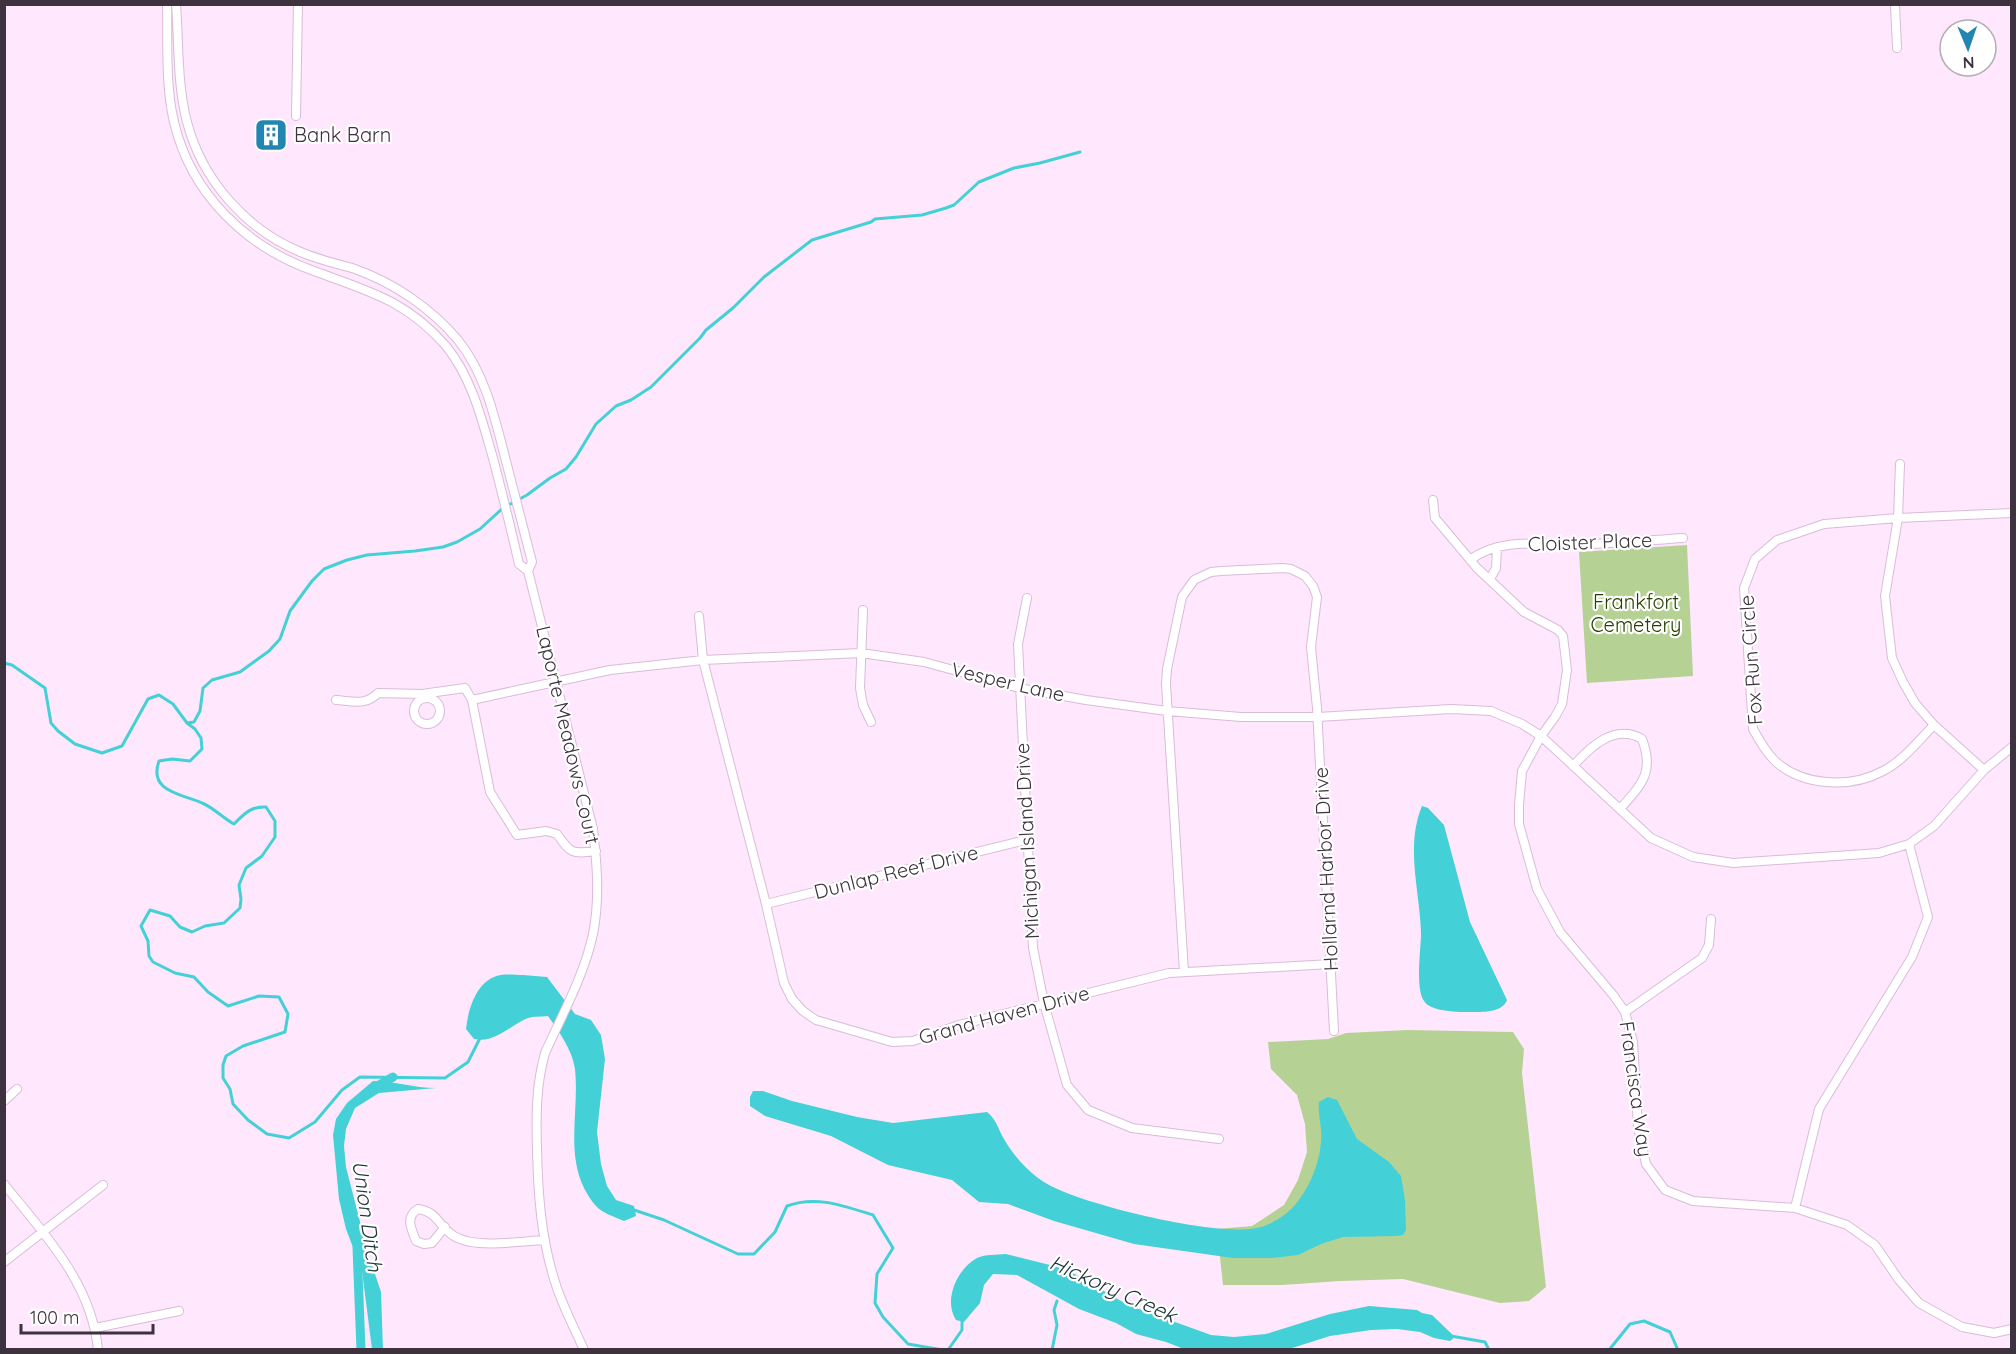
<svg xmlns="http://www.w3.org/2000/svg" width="2016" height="1354" font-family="Quicksand,sans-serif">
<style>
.green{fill:#b5d294}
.water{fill:#44d0d7}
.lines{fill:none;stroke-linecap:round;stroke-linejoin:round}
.stream{stroke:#44d0d7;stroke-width:3}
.canal{stroke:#44d0d7;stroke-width:9}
.minor-casing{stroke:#d9bcd8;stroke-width:10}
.minor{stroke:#fff;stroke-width:8}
.labels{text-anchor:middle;stroke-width:4.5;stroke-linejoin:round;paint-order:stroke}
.poi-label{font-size:20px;fill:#3d323d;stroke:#fff;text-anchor:start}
.street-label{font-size:20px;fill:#3d323d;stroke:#fff}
.park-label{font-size:20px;fill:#293f01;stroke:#fff}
.water-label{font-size:21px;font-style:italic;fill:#203839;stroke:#fff}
</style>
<rect width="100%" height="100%" fill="#ffe7fe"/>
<path class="green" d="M1687,545l6,131 -106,7 -8,-131z
M1408,1030l105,2 11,17 -2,24 24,214 -17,14 -29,2 -97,-24 -63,2 -58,4h-59l-6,-56 35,-3 32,-21 14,-25 9,-28 -2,-28 -8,-29 -26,-26 -3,-27 60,-3 18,-6z"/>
<path class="water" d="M1422,806l6,2 16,17 26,97 37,78c-4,11 -20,12 -31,12 -13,0 -45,1 -52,-11 -9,-13 -3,-51 -3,-68 -1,-42 -16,-86 1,-127z
M523,975l24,2 28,37 16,6 10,15 4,24 -8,73 4,32 6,22 9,14 18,6 2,10 -12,5c-9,-4 -22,-8 -28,-15 -35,-41 -16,-90 -21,-137 -3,-20 -16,-37 -27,-53 -7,1 -14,0 -20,2 -18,7 -33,26 -54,21l-8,-10c2,-18 9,-44 28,-52 8,-4 21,-2 29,-2z
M373,1081c21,0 41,7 63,7l-57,5 -24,15 -9,21 -2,17 2,21 22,86 13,39 2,58 -11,-1 -10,-78 -16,-42 -7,-30 -6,-64 3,-16 11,-16z
M753,1091h10l29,10 65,16 36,6 94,-11c10,8 11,17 17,27 9,16 24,33 40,43 34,22 178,57 217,45 12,-3 26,-13 34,-22 17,-21 28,-49 26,-76 -1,-10 -3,-17 -2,-27l9,-5 9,3 20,39 32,23 12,14 4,24 1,30 -3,5 -7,1 -53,1 -22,7 -23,11 -26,3h-39l-99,-14 -80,-23 -46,-17 -29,-2 -27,-22 -64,-15 -57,-29 -66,-20 -15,-10v-9z
M1006,1254l60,15 62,36 83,30 23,2 32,-3 64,-20 39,-8 48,4 5,3 10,2 23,22 -5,4 -16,-3 -14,-6 -23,-3 -26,1 -41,6 -41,13h-105l-18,-7 -30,-8 -20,-11 -37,-14 -62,-34 -24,-1 -9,11 -4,18 -16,19 -8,-2c-13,-20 1,-51 21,-62 9,-4 19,-3 29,-4z"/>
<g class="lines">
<path class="stream" d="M4,663l8,2 33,23 6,35 7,8 17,13 27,9 20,-7 26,-47 11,-4 14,9 14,19 8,6 6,9 1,11 -12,12 -18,-2 -13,2c-11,31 23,33 43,42 12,5 21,15 32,21 10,-10 17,-18 32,-17l9,14v16l-13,19 -16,12 -7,17 2,14 -1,9 -16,15 -19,3 -13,6 -12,-5 -10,-11 -20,-6 -9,16 7,15 1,15 4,6 22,11 19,4 14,15 20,14 31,-10 20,1 9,17 -3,18 -42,14 -17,10 -3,9v13l7,11 3,15 15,16 19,14 22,4 26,-16 27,-32 18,-13 85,1 23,-16 12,-24
M187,723l7,-1 6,-11 3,-23 9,-8 28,-8 29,-21 11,-12 10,-28 22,-30 12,-12 23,-9 20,-5 48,-4 28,-4 14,-5 23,-13 23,-21 24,-13 23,-17 16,-9 10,-12 20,-33 20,-18 15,-6 20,-13 49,-49 6,-8 27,-22 31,-31 48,-37 59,-18 4,-3 47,-4 24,-7 8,-3 25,-23 35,-14 26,-5 40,-11
M631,1209l33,11 74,34h16l21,-22 12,-26c29,-11 57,0 86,9l20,33 -16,26 -2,29 8,14 25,27 35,6
M1451,1336l34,6 4,8
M948,1350l14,-20v-11
M1052,1350l5,-25 -3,-15 3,-9
M1609,1350l21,-26 14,-3 26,11 8,18"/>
<path class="canal" d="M376,1087l17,-10
M357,1247l4,103"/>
<g class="minor-casing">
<path id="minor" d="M167,4c1,39 -2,80 7,118 17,72 72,125 140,149 54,20 92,29 132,75 26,32 36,74 47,112 9,35 18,71 26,106l9,7 65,258c4,35 7,70 0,105 -9,42 -31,81 -48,119 -9,32 -9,63 -8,96 1,45 4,89 18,133 7,23 19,45 29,68
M176,4c3,39 1,80 11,118 15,58 60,109 116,131 17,7 35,11 52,16 39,14 76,39 103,71 28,35 37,79 48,121 9,34 17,67 26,101l-4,9
M1895,4l2,44
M296,116l2,-112
M1900,464l-2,54 -13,78 7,62 11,24 12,21 19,22 50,45
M1433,500l2,18 42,50 47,44 34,18 5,6 4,34 -5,34 -7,13 -14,19 -19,35 -3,34v19l18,65 23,43 54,64 11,16 8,30 5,85 8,37 19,26 28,11 102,7 52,17 28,20 24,35 20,23 43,24 32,6 18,-4
M1470,560c33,-25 82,-14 121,-16 31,-1 62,-4 92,-6
M1490,579l6,-11 1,-20
M1027,598l-9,46 15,304 11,55 23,82 21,25 44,18 87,11
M863,610l-3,78 3,17 8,17
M699,616l4,44 63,244 18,79 8,16 11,12 13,9 76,22 21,-1 46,-16 210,-52 162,-9
M414 711a13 13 0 1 1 26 0a13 13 0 1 1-26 0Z
M422,698v-4l43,-6 7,12 18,92 27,43 29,-4 11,3c14,20 15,20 39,17
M336,700c16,1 30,6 42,-7l44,1
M472,700l138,-30 93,-10 158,-7 63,9 95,26 67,12 81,11 74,6h77l133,-8 40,2 31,13 19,12 110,102 42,19 40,6 146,-10 30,-9 25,-18 50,-56 28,-23
M1934,725c-16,16 -31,36 -51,46 -33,18 -82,15 -109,-11 -9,-9 -15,-20 -21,-31l-9,-141 11,-29 22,-19 47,-16 74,-6 114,-5
M1573,766c17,-19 42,-43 69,-27 13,34 -1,46 -22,70
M766,904l260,-64
M1184,972l-18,-288 1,-15 15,-72 12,-17 17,-8 10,-1 62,-3 8,1 14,7 8,10 4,11 -6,50 6,61 17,323
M1625,1012l77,-54 7,-13 2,-26
M4,1101l13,-12
M4,1184c40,50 88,99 94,166
M1795,1208l24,-99 93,-152 16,-40 -19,-73
M445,1227l-13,16 -8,1 -8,-3c-5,-13 -11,-24 2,-32 19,3 19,14 33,25 20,16 69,7 94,6
M4,1262l99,-77
M95,1328l84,-17"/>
</g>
<use href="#minor" class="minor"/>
</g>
<defs>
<g id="building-square" transform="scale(1.725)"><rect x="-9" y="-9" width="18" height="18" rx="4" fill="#2386b1" stroke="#fff"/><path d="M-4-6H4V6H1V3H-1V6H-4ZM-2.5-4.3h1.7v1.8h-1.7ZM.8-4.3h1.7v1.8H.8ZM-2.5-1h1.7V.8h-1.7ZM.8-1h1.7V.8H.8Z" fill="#fff"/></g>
</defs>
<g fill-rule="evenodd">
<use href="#building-square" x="271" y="135"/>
</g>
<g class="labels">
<g class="poi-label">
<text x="294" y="142">Bank Barn</text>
</g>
<g class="street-label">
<text transform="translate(1590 542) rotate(-2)" y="7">Cloister Place</text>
<text transform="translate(1751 660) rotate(-94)" y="7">Fox Run Circle</text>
<text transform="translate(1008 682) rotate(13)" y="7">Vesper Lane</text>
<text transform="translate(568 735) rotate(77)" y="7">Laporte Meadows Court</text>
<text transform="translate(1027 841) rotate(-93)" y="7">Michigan Island Drive</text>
<text transform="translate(1326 869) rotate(-93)" y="7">Hollarnd Harbor Drive</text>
<text transform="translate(896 872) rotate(-14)" y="7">Dunlap Reef Drive</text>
<text transform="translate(1004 1015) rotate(-15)" y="7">Grand Haven Drive</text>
<text transform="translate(1636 1089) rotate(82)" y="7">Francisca Way</text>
</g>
<g class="park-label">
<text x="1636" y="609">Frankfort<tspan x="1636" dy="23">Cemetery</tspan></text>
</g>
<g class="water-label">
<text transform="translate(367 1216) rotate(82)" y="7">Union Ditch</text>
<text transform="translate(1113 1289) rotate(24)" y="7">Hickory Creek</text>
</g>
</g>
<rect width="2016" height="1354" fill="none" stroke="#3d323d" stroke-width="12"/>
<g transform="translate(1968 48) rotate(178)"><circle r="28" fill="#ffffff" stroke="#b1adb1" stroke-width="1.5"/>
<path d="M0-4.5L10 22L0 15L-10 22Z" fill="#2386b1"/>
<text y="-9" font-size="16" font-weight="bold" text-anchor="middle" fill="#3d323d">N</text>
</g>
<path d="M21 1324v9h132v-9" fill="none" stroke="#3d323d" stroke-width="3"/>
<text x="30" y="1324" font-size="18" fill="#3d323d" stroke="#ffffff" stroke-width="4.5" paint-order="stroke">100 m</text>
</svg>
